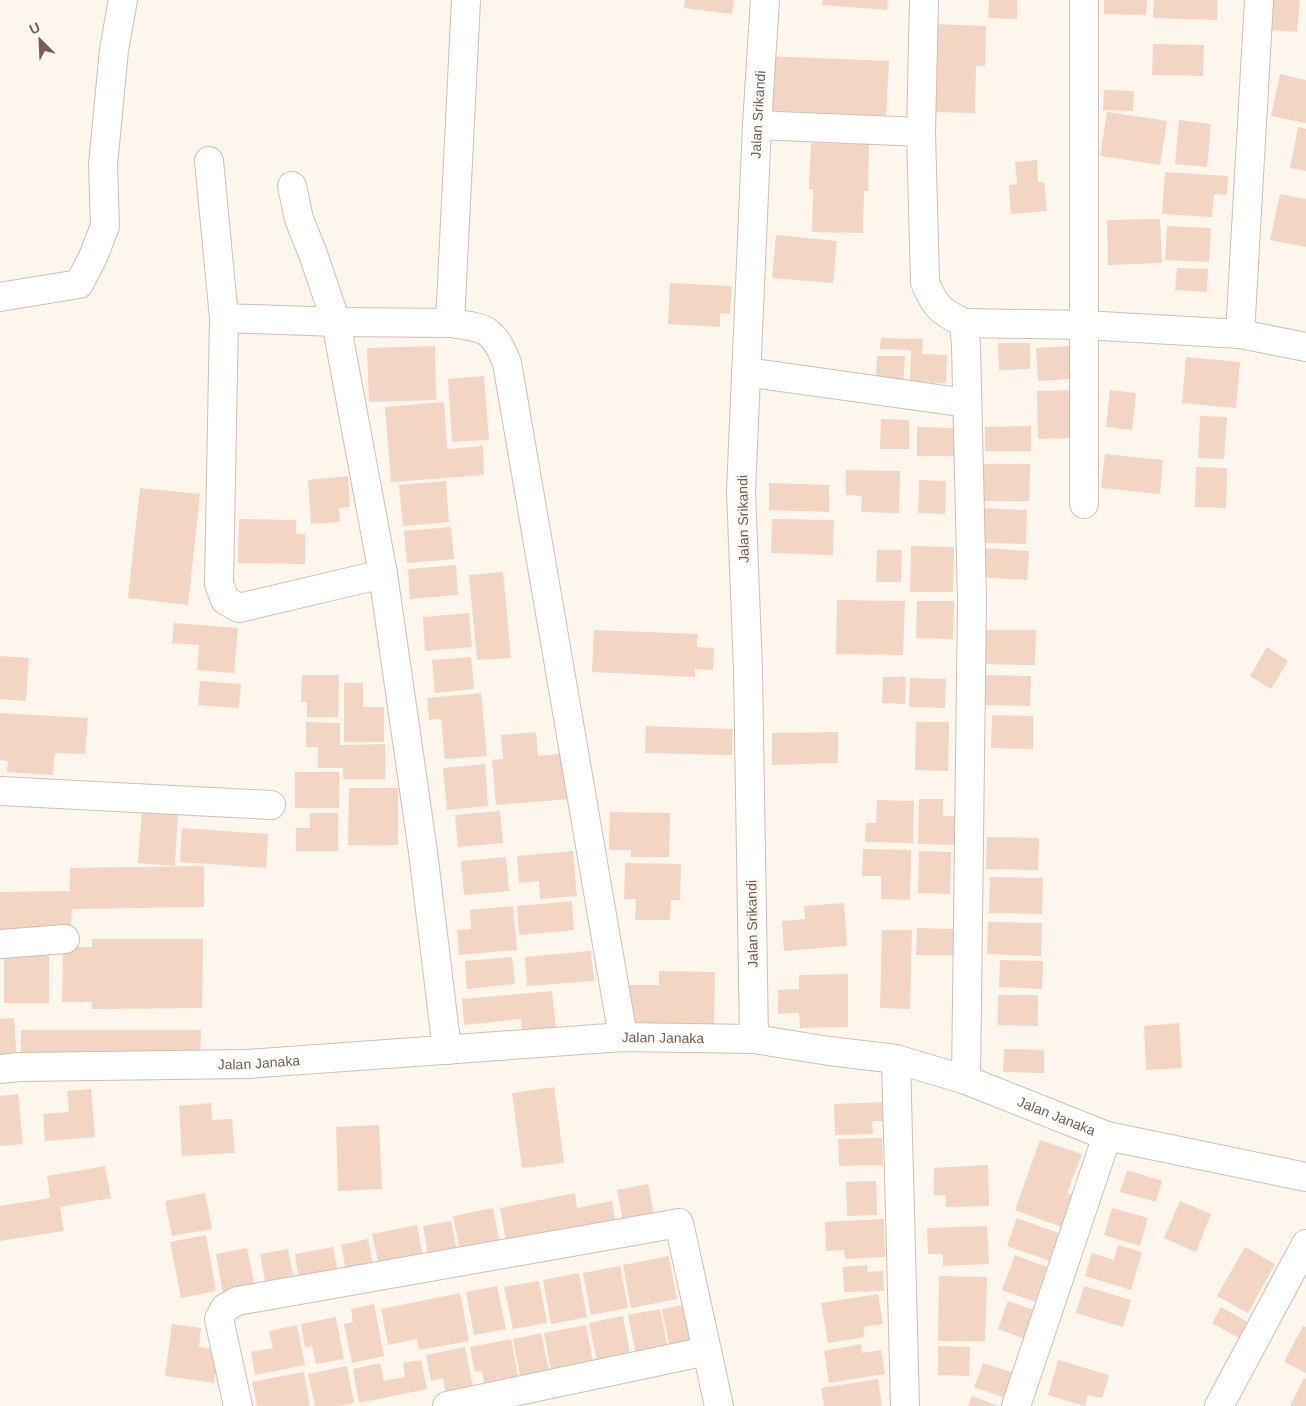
<svg xmlns="http://www.w3.org/2000/svg" width="1306" height="1406" font-family="Helvetica,sans-serif">
<style>
.building{fill:#f3d5c3}
.lines{fill:none;stroke-linecap:round;stroke-linejoin:round}
.minor-casing{stroke:#d1beb0;stroke-width:30}
.minor{stroke:#fff;stroke-width:28}
.labels{text-anchor:middle;stroke-width:4;stroke-linejoin:round;paint-order:stroke}
.street-label{font-size:14px;fill:#7a5c4d;stroke:#fffaf3}
</style>
<rect width="100%" height="100%" fill="#fdf6ec"/>
<path class="building" d="M685,0h49l-2,14 -48,-6z
M823,0h65l-1,10 -65,-5z
M989,0h28v19l-29,-1z
M1104,0h43l-1,15 -42,-1z
M1154,0h63v20l-64,-2z
M1264,0h36l-3,32 -36,-3z
M934,24l52,2 -1,40h-9l-1,47 -44,-1z
M1153,44l51,1 -1,31 -51,-1z
M765,56l124,5 -3,55 -124,-6z
M1280,74l26,6v43l-35,-7z
M1104,90l30,1 -1,20 -30,-1z
M1107,112l60,9 -7,44 -60,-9z
M1179,120l32,4 -4,43 -32,-3z
M1298,127l8,2v42l-16,-3z
M811,143l58,1 -1,47h-4l-1,42 -51,-1 1,-43h-4z
M1037,160l1,22h6l3,29 -36,3 -2,-29 8,-1 -2,-22z
M1165,172l63,4 -1,19 -13,-1 -2,23 -50,-3z
M1280,194l26,5v48l-36,-7z
M1160,219l2,44 -54,2 -1,-45z
M1167,226l44,2 -2,34 -44,-2z
M776,235l61,6 -4,42 -61,-5z
M1177,268l31,1 -1,23 -32,-2z
M670,283l62,3 -2,28 -10,-1v14l-52,-3z
M881,338l42,1 -1,15 25,1 -1,28 -36,-1 1,-32 -31,-1z
M998,343h32v26l-31,1z
M435,346l1,54 -67,2 -2,-54z
M1069,346l2,33 -33,2 -2,-33z
M877,356h28l-2,32 -27,-1z
M1186,357l54,5 -4,46 -54,-5z
M484,376l5,64 -37,2 -4,-63z
M1077,390l2,48 -41,1 -1,-48z
M1110,390l26,3 -4,37 -26,-3z
M444,402l3,47 36,-3 1,29 -93,7 -6,-75z
M1200,416l27,1 -3,42 -26,-1z
M881,419l28,1v29h-29z
M1031,426v25h-46v-24z
M917,427l38,1 -1,28h-37z
M1105,454l58,6 -3,34 -59,-6z
M982,464h48l-1,37h-48z
M1196,467l31,1 -1,40 -31,-1z
M846,470l54,1 -1,42 -38,-1 1,-16 -16,-1z
M348,476l2,31 -11,1 1,14 -29,2 -3,-44z
M919,480l27,1 -1,33 -27,-1z
M446,481l3,41 -46,4 -4,-41z
M769,483l60,2v27l-60,-2z
M140,488l60,6 -12,111 -60,-7z
M979,508l48,2 -1,34 -49,-1z
M239,519l57,1v14h9v30l-67,-1z
M772,519l62,1 -1,35 -62,-2z
M451,527l3,32 -47,4 -3,-32z
M911,546l43,1 -1,45h-43z
M981,548l48,3 -2,29 -48,-3z
M877,550h25l-1,32h-25z
M456,565l2,30 -48,4 -2,-30z
M503,572l8,86 -34,2 -8,-85z
M837,600l68,1 -2,54 -67,-1z
M917,601h37l-1,38 -37,-1z
M469,613l3,34 -47,4 -2,-34z
M174,623l64,5 -4,45 -37,-3 2,-25 -27,-2z
M594,630l104,4 -1,13 17,1 -1,22 -18,-1v8l-103,-5z
M984,630h52l-1,35 -52,-1z
M1267,647l21,14 -17,28 -21,-13z
M0,656l29,2 -3,43 -26,-2z
M471,657l3,32 -39,4 -3,-33z
M302,675h37l-1,42h-31v-15h-6z
M983,675l48,1 -1,30 -48,-1z
M883,677h23l-1,27 -23,-1z
M910,678l36,1 -1,29 -36,-1z
M200,681l41,3 -2,24 -41,-3z
M344,683h19v24h21v35h-40z
M481,693l6,63 -42,3 -4,-40 -12,1 -2,-22z
M0,713l88,5 -3,36 -30,-1 -2,22 -46,-3 1,-11 -8,-1z
M992,715l41,1v33l-42,-1z
M306,722l34,1v22l45,-1v35h-42v-11h-25v-21h-12z
M916,722h33l-1,49 -33,-1z
M646,726l87,3 -1,26 -87,-2z
M536,732l2,24 29,-3 4,46 -75,6 -4,-45 11,-1 -2,-24z
M838,732v31l-66,2v-32z
M485,764l3,42 -41,4 -4,-42z
M295,772h44v36h-44z
M349,788h49v57h-50z
M919,799h24v17h14l-1,29 -38,-1z
M877,800l37,1 -1,42 -48,-1 1,-19h10z
M142,810l36,2 -3,54 -37,-3z
M500,811l3,32 -45,4 -3,-32z
M610,812l60,1 -1,44h-38v-7h-22z
M310,813h28v38h-42v-23h14z
M182,828l86,6 -2,34 -86,-6z
M987,837l52,1 -1,32 -52,-1z
M863,849l48,1 -1,50 -29,-1v-23h-19z
M573,851l4,45 -37,3 -1,-18 -20,2 -2,-27z
M919,851l32,1 -1,42 -32,-1z
M506,857l3,34 -45,4 -3,-34z
M625,863l56,1 -1,36h-9l-1,20h-35l1,-21h-12z
M204,866v41l-132,2 -1,19 -71,1v-37l70,-1v-23z
M990,877l53,1 -1,36 -53,-1z
M572,901l2,29 -55,5 -2,-29z
M844,903l3,43 -63,5 -2,-30 23,-2 -1,-13z
M513,906l4,44 -58,5 -2,-25 14,-1 -1,-19z
M988,922l54,1 -1,33 -54,-2z
M917,928l37,1 -1,26h-37z
M882,930h30l-2,79 -30,-1z
M92,939h111l-1,69 -110,1v-7h-30l1,-55h29z
M4,949h45v54h-45z
M591,951l3,30 -67,5 -2,-29z
M512,957l3,27 -48,5 -2,-28z
M1000,960l43,1 -1,28 -43,-2z
M659,971l56,1 -1,53 -90,-1 1,-39h34z
M848,974v53l-48,1 -1,-15 -21,1v-24l21,-1v-14z
M552,991l4,38 -34,3 -1,-13 -57,6 -2,-26z
M998,995h40v31l-40,-1z
M14,1018l3,41 -17,1v-41z
M1179,1023l3,45 -36,2 -2,-44z
M21,1030h180l-1,31h-179z
M1004,1049l40,1v23l-41,-1z
M554,1087l10,76 -42,5 -10,-75z
M91,1089l4,48 -50,4 -2,-27 26,-2 -2,-21z
M18,1094l5,50 -23,2v-50z
M885,1102l1,19h-14l1,13 -38,1 -1,-31z
M211,1103l1,17 20,-1 3,34 -53,3 -3,-50z
M379,1125l3,64 -44,2 -2,-64z
M882,1138l1,27 -44,1 -1,-27z
M1040,1140l42,14 -15,39 17,6 -12,32 -57,-21z
M988,1165l1,41 -43,1v-12h-12v-27z
M105,1166l6,32 -51,9 4,24 -64,10v-35l50,-8 -3,-22z
M1127,1170l35,11 -6,21 -36,-10z
M876,1181l1,34 -30,1 -1,-34z
M648,1184l7,37 -31,6 -7,-37z
M205,1193l7,36 -40,7 -7,-35z
M575,1193l2,15 35,-7 4,24 -109,21 -7,-38z
M1180,1201l31,13 -15,38 -32,-14z
M493,1208l8,41 -40,8 -8,-41z
M1112,1208l36,10 -8,28 -36,-11z
M1017,1218l50,18 -11,27 -49,-17z
M884,1219l1,38 -40,2 -1,-9 -18,1 -1,-29z
M451,1221l7,35 -29,5 -6,-35z
M417,1225l7,37 -44,8 -8,-36z
M987,1226l2,38 -46,2v-12h-15l-1,-26z
M206,1235l10,56 -35,7 -11,-56z
M368,1239l6,31 -27,6 -6,-31z
M1118,1245l24,7 -11,38 -46,-14 7,-23 22,7z
M333,1247l5,25 -39,7 -4,-25z
M1245,1247l30,17 -27,49 -31,-17z
M247,1248l8,40 -32,6 -7,-40z
M288,1249l7,36 -28,6 -7,-37z
M1015,1255l32,12 -12,35 -33,-12z
M669,1256l8,43 -46,9 -8,-43z
M867,1265v7l16,-1 1,20 -40,1 -1,-25z
M620,1266l8,42 -37,7 -8,-42z
M579,1273l8,44 -36,7 -8,-44z
M939,1276l48,1 -2,64h-47z
M539,1281l8,42 -34,6 -9,-42z
M497,1286l9,43 -32,6 -8,-43z
M1084,1286l47,14 -8,27 -47,-14z
M460,1293l9,48 -50,9 -2,-11 -29,6 -7,-36z
M878,1294l5,30 -20,3 2,10 -37,6 -7,-40z
M1008,1301l29,10 -11,28 -28,-10z
M374,1304l10,52 -32,7 -8,-39 9,-2 -2,-13z
M688,1304l8,45 -25,5 -9,-45z
M1221,1307l32,18 -9,16 -32,-18z
M660,1309l9,44 -32,6 -9,-44z
M623,1316l8,44 -33,6 -9,-43z
M336,1317l8,42 -28,5 -4,-18 -7,2 -4,-24z
M172,1324l29,4 -2,19 20,3 -5,33 -49,-7z
M297,1325l8,40 -50,10 -4,-23 22,-4 -4,-17z
M586,1325l8,42 -42,8 -8,-42z
M1303,1326l3,1v46l-22,-11z
M541,1333l9,42 -29,6 -8,-42z
M511,1339l8,42 -34,7 -3,-17 -7,1 -5,-25z
M861,1344l1,9 19,-3 4,24 -56,9 -5,-32z
M938,1346l32,1 -1,29 -31,-1z
M465,1347l8,40 -27,6 -3,-15 -12,3 -5,-26z
M421,1360l6,29 -68,14 -6,-34 27,-6 4,18 21,-4 -2,-14z
M1058,1360l51,15 -7,23 -14,-3 -3,11 -37,-11z
M983,1363l37,12 -9,25 -37,-13z
M347,1366l7,37 -15,3h-24l-7,-32z
M304,1372l6,34h-53l-5,-24z
M1304,1378l2,1v27h-16z
M878,1379l4,27h-58l-3,-18z
M972,1396l26,10h-30z"/>
<g class="lines">
<g class="minor-casing">
<g id="minor">
<path d="M466,0l-16,323c36,5 43,5 57,40l116,674"/>
<path d="M1259,0l-19,334 66,13"/>
<path d="M757,125l164,7 3,-132"/>
<path d="M921,132l4,150c10,25 15,29 39,41l2,23 6,253 -6,481"/>
<path d="M209,161l15,157 -5,266 6,16 14,8 144,-34"/>
<path d="M0,297l79,-13 14,-27 12,-31 -2,-61 11,-115 9,-50"/>
<path d="M224,318l112,4 -23,-68 -14,-35 -7,-33"/>
<path d="M964,323l120,2 156,9"/>
<path d="M746,372l221,31"/>
<path d="M1084,504v-504"/>
<path d="M0,791l271,14"/>
<path d="M0,944l65,-5"/>
<path id="s1" d="M754,1039l-6,-369 -7,-179 16,-366 8,-125"/>
<path d="M447,1050l-24,-198 -40,-278 -47,-252 114,1"/>
<path d="M896,1059l9,347"/>
<path id="s2" d="M0,1069l19,-2 228,-3 376,-27 131,2 75,12 67,8 70,21 141,56 199,41"/>
<path d="M238,1406l-19,-87 6,-11 12,-7 442,-78 40,183"/>
<path d="M447,1406l260,-55"/>
<path d="M1016,1406l91,-270"/>
<path d="M1219,1406l87,-162"/>
</g>
</g>
<use href="#minor" class="minor"/>
</g>
<g class="labels">
<g class="street-label">
<text dy="5" stroke="none"><textPath href="#s1" startOffset="925">Jalan Srikandi</textPath></text>
<text transform="translate(743 519) rotate(-91)" y="5">Jalan Srikandi</text>
<text transform="translate(752 924) rotate(-91)" y="5">Jalan Srikandi</text>
<text dy="5" stroke="none"><textPath href="#s2" startOffset="664">Jalan Janaka</textPath></text>
<text dy="5" stroke="none"><textPath href="#s2" startOffset="259">Jalan Janaka</textPath></text>
<text dy="5" stroke="none"><textPath href="#s2" startOffset="1069">Jalan Janaka</textPath></text>
</g>
</g>
<g transform="translate(40 40) rotate(336)" stroke="#fffaf3" stroke-width="4" paint-order="stroke">
<path d="M0-4L9 19L0 12L-9 19Z" fill="#7a5c4d"/>
<text y="-8" font-size="14" font-weight="bold" text-anchor="middle" fill="#7a5c4d">U</text>
</g>
</svg>
